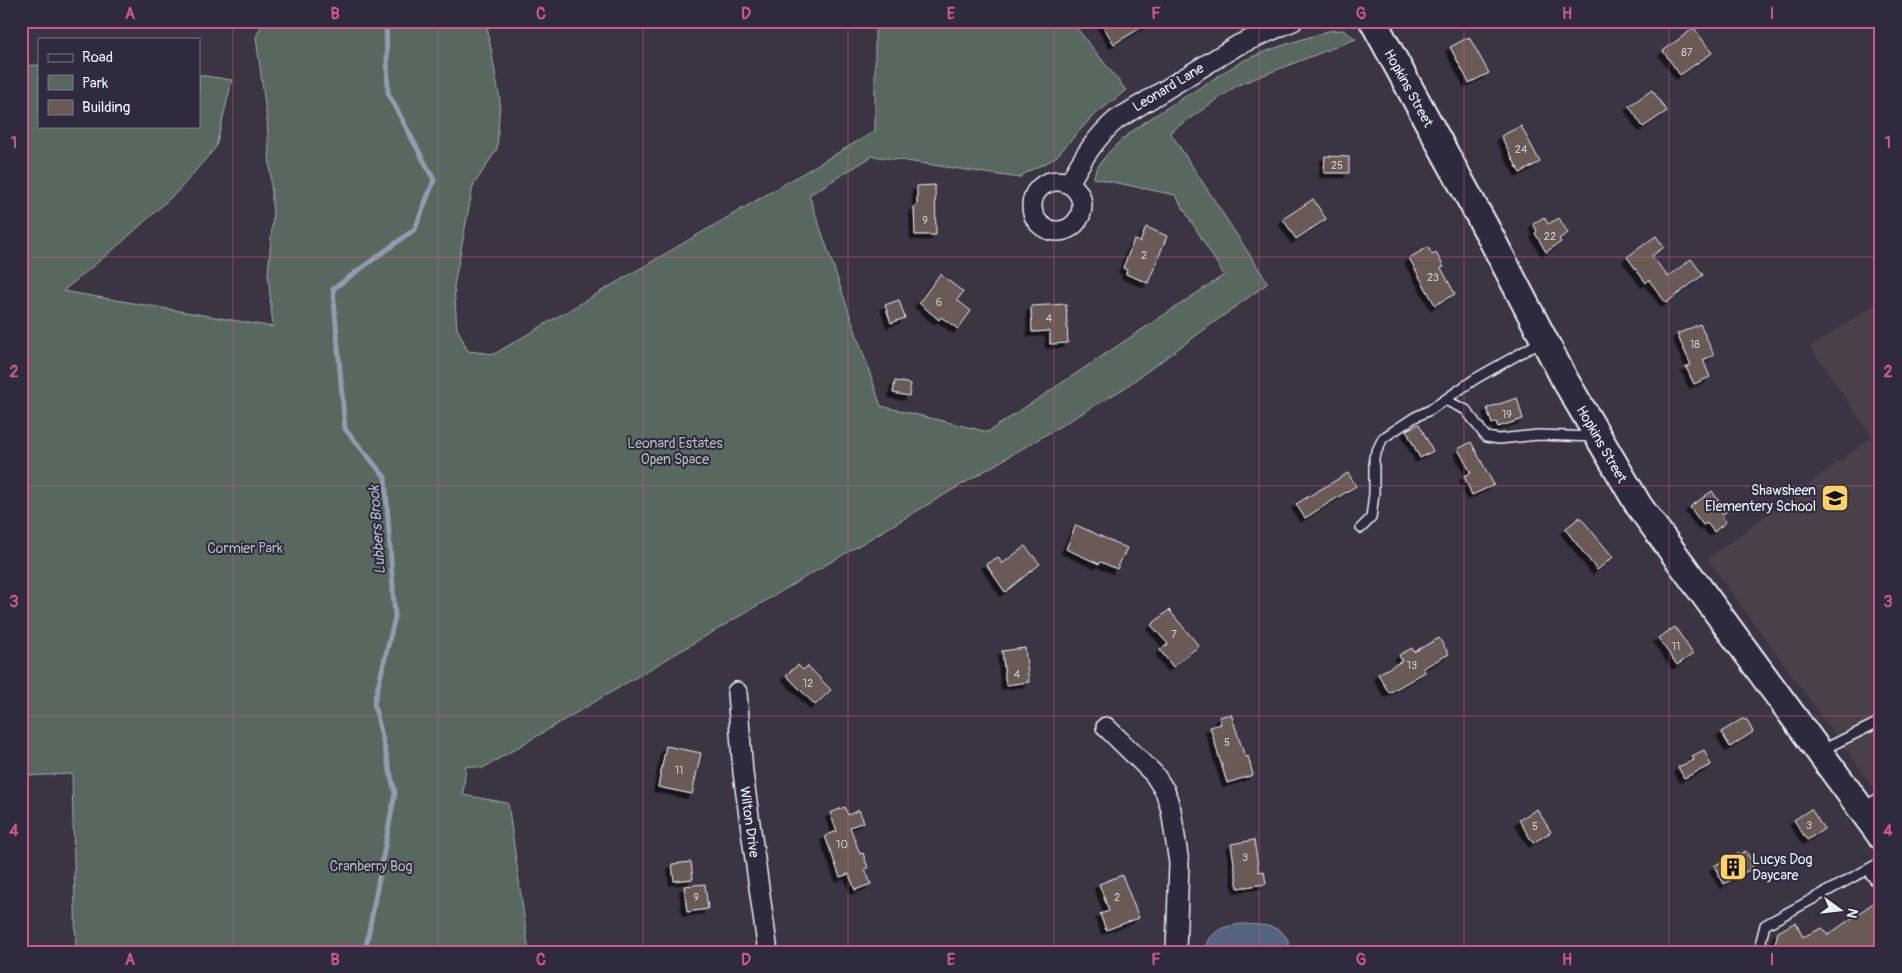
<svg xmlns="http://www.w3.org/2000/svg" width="1902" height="973" font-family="Pangolin,sans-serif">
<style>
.built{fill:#493f48}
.green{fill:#58685e;stroke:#a0acab}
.water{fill:#566480;stroke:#909cb0}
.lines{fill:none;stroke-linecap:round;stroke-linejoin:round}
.stream{stroke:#909cb0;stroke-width:5}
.building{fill:#695a57;stroke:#e8f1f8;filter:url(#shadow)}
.lane-casing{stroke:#e8f1f8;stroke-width:12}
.street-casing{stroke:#e8f1f8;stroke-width:22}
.secondary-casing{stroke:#e8f1f8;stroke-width:30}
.lane{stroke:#2f2a3d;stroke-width:9}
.street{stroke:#2f2a3d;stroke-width:19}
.secondary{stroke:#2f2a3d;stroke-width:26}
.grid{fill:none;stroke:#cd598a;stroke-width:1;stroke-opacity:0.55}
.labels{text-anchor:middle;stroke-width:4;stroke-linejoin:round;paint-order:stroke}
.number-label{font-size:11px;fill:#c8cbd0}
.street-label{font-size:14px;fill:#e8f1f8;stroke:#2f2a3d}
.park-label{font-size:14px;fill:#aebaba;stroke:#2f2a3d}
.poi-label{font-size:14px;fill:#e8f1f8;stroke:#2f2a3d;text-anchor:end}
.water-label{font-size:15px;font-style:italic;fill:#aeb9c8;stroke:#2f2a3d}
.neatline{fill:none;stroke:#cd598a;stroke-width:2}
.grid-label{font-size:16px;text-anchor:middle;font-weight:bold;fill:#cd598a}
</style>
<defs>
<filter id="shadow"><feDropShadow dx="-4.5" dy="4.5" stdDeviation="0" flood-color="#0009"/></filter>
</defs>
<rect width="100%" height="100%" fill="#3b3442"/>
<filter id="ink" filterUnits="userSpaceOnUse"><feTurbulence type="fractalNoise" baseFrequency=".02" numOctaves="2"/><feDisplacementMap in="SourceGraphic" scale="10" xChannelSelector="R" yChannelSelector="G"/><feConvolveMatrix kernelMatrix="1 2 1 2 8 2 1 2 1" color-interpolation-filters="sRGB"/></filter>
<g filter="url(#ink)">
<path class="built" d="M1881,300v498l-174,-239 165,-122 -62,-90z"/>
<path class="green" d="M264,21h222l14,79 -3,49 -24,37 -19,100 3,42 11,23 26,3 381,-223v-110h196l55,69 -35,28 -35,39c-12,9 -26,11 -37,21l-146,-22 -64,39 72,211 107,26 236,-157 -49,-80 -82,-17c12,-38 74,-69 106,-90 15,-9 30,-20 46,-28 26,-12 56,-20 83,-29l15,-1 13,9 -118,46 -68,47 98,151 -145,106 -640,379 -17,-2 -3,29 45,8 21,149h-453l-4,-178 -51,2v-710l18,-1v61h160v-51l33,5 -16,67 -37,43 -58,53 -58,48 210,36 -5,-53 5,-58 -6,-96 -11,-83z"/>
<path class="water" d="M1242,924c21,1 48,0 48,28h-87c8,-21 18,-26 39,-28z"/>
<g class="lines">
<path class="stream" d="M365,952l30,-159 -21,-90 21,-86 -10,-140 -40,-48 -12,-140 82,-60 19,-49 -46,-87 -2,-72"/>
</g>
<path class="building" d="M1100,21h52l-38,23z
M1694,28l18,25 -32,22 -17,-24z
M1469,37l20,36 -20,10 -19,-36z
M1652,90l15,21 -24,16 -14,-21z
M1521,126l19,36 -20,11 -19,-37z
M1325,156l24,1v16h-25z
M935,185l1,50h-21l-1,-29h3v-20z
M1313,199l13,20 -30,20 -13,-20z
M1544,217l4,7 11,-6 9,15 -9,6 2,3 -15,10 -11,-19 2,-2 -4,-7z
M1146,227l21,9 -19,47 -22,-9 1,-4 -4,-2 11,-28 6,2z
M1656,236l8,11 -12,9 16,21 23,-18 12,16 -37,28 -17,-23 -3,3 -19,-26z
M1428,247l4,8 4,-2 8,14 -3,1 14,26 -20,11 -26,-47z
M940,274l23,18 -6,8 14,11 -13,18 -17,-12 -2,3 -20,-17z
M899,300l6,18 -14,5 -6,-18z
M1066,304l2,39 -18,1v-13l-18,1 -1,-26z
M1700,324l14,31 -11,5 7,17 -16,7 -8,-17 5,-2 -14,-31z
M895,381l16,3 -2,12 -16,-3z
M1517,398l6,21 -25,8 -2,-5 -4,2 -5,-16z
M1419,424l14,27 -13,7 -14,-28z
M1471,442l23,43 -22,10 -8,-19 7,-3 -13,-24z
M1348,473l8,13 -51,32 -9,-14z
M1712,491l14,21 -5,3 5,7 -12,10 -7,-9 -4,2 -13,-18z
M1580,517l33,40 -16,13 -32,-41z
M1076,525l51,23 -10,21 -16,-7 -2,2 -33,-15z
M1025,546l15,18 -35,28 -19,-28 12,-7 4,7z
M1169,610l30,36 -26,21 -13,-17 8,-6 -17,-19z
M1675,627l18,27 -16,11 -19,-27z
M1439,638l10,16 -26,14 2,4 -36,21 -11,-19 24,-13 -3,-6 13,-7 2,4z
M1025,648l4,34 -23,3 -4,-34z
M798,665l5,5 5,-4 23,24 -16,15 -29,-30z
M1231,714l14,43 3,-1 5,19 -26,8 -17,-56 11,-3 -2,-7z
M1742,719l5,1 6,12 -23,15 -9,-15z
M666,746l35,7 -9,41 -34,-7z
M1704,750l7,15 -27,13 -6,-11 16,-7 -2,-4z
M845,807l3,8 11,-5 5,12 -14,5 10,27 3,-1 5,15 -3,1 6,15 -16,6 -6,-16 -9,3 -15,-41 12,-5 -7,-18z
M1537,809l14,23 -18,11 -14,-23z
M1811,809l13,20 -17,11 -13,-20z
M1254,840l5,32 5,-1 2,13 -28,4 -7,-44z
M1746,851l8,14 -4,3 1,1 -27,15 -10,-18 25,-14 1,2z
M691,862l2,17 -19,2 -2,-17z
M1122,875l17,43 -33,12 -6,-16 9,-3 -10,-27z
M705,884l3,25 -21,3 -3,-26z
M1876,901l5,8v43h-101l-5,-8 3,-12 18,-10 7,15 19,-9 6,7z"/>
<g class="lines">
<g class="lane-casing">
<path id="lane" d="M1445,400l21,10 20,27 13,2 39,-4 57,2
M1361,528l10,-10 3,-24v-37l9,-19 32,-21 15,-7 45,-31 67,-38
M1822,750l59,-29
M1863,807l18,-10
M1868,871l13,17
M1764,952l-3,-11 4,-16 116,-63"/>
</g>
<g class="street-casing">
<path id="street" d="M1032 206a25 25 0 1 1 50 0a25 25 0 1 1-50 0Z
M1069,184c12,-24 26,-46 47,-64l122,-75 55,-24
M737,692l6,81 25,179
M1106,727l48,47 11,17 6,19 8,53 -3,89"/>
</g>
<g class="secondary-casing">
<path id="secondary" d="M1373,21l115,211 77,148 74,126 242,330"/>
</g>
<use href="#lane" class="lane"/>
<use href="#street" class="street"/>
<use href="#secondary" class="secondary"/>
</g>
</g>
<path class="grid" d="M233,21v931M438,21v931M643,21v931M848,21v931M1054,21v931M1259,21v931M1464,21v931M1669,21v931M21,257h1860M21,486h1860M21,716h1860"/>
<defs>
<g id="school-square" transform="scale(1.4375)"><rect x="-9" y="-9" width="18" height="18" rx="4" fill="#ffd166" stroke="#2f2a3d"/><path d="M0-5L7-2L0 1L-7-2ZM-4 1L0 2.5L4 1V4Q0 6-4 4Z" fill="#111"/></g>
<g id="building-square" transform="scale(1.4375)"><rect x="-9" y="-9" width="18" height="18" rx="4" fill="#ffd166" stroke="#2f2a3d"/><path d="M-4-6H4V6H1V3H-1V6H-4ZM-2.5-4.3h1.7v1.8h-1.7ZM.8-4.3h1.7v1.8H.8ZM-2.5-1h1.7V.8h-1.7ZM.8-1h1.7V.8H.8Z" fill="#111"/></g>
</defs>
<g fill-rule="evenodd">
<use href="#school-square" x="1835" y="498"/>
<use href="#building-square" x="1733" y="867"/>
</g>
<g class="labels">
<g class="number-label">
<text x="1687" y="56">87</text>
<text x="1521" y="153">24</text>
<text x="1337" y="169">25</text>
<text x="925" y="224">9</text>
<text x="1550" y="240">22</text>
<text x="1144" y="259">2</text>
<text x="1433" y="281">23</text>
<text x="939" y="306">6</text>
<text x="1049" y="322">4</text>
<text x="1695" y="348">18</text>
<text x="1507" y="418">19</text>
<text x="1174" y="638">7</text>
<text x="1676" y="650">11</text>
<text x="1412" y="669">13</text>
<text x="1017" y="678">4</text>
<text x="808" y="687">12</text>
<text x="1227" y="746">5</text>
<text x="679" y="774">11</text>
<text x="1809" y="829">3</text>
<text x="1535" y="830">5</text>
<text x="842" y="848">10</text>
<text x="1245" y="861">3</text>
<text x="696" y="901">9</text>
<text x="1117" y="901">2</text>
</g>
<g class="street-label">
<text transform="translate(1168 87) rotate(-31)" y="5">Leonard Lane</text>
<text transform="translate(1409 88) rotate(61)" y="5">Hopkins Street</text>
<text transform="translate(1602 444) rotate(60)" y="5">Hopkins Street</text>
<text transform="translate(750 822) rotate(82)" y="5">Wilton Drive</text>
</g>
<g class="park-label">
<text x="675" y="448">Leonard Estates<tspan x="675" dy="16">Open Space</tspan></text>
<text x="245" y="553">Cormier Park</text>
<text x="371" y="871">Cranberry Bog</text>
</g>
<g class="poi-label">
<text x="1816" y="495">Shawsheen<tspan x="1816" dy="16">Elementery School</tspan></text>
<text x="1752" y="864" text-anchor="start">Lucys Dog<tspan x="1752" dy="16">Daycare</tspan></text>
</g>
<g class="water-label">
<text transform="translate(377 530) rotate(-94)" y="5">Lubbers Brook</text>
</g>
</g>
<rect width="1902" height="973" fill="none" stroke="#2f2a3d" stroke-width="55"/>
<rect x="38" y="38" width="162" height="90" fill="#2f2a3d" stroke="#797a88"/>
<rect x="48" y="54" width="25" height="8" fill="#2f2a3d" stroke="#797a88"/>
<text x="82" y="62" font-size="15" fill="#e8f1f8">Road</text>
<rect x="48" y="75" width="25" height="15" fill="#58685e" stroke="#797a88"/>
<text x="82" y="88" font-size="15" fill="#e8f1f8">Park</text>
<rect x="48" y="100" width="25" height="15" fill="#695a57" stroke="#797a88"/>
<text x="82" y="112" font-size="15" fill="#e8f1f8">Building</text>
<g transform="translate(1840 910) rotate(105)" stroke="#2f2a3d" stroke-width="4" paint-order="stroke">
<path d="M0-4L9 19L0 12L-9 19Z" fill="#e8f1f8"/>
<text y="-8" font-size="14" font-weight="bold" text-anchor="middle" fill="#e8f1f8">N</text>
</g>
<rect x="28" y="28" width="1846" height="918" class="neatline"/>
<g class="grid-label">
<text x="130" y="19">A</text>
<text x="335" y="19">B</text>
<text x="541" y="19">C</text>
<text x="746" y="19">D</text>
<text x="951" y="19">E</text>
<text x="1156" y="19">F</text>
<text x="1361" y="19">G</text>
<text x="1567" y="19">H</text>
<text x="1772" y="19">I</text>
<text x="14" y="148">1</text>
<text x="1888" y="148">1</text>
<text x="14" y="377">2</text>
<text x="1888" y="377">2</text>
<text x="14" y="607">3</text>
<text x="1888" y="607">3</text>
<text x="14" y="836">4</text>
<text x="1888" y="836">4</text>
<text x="130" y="965">A</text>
<text x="335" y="965">B</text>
<text x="541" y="965">C</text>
<text x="746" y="965">D</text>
<text x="951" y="965">E</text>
<text x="1156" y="965">F</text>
<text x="1361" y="965">G</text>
<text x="1567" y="965">H</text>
<text x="1772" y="965">I</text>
</g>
</svg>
